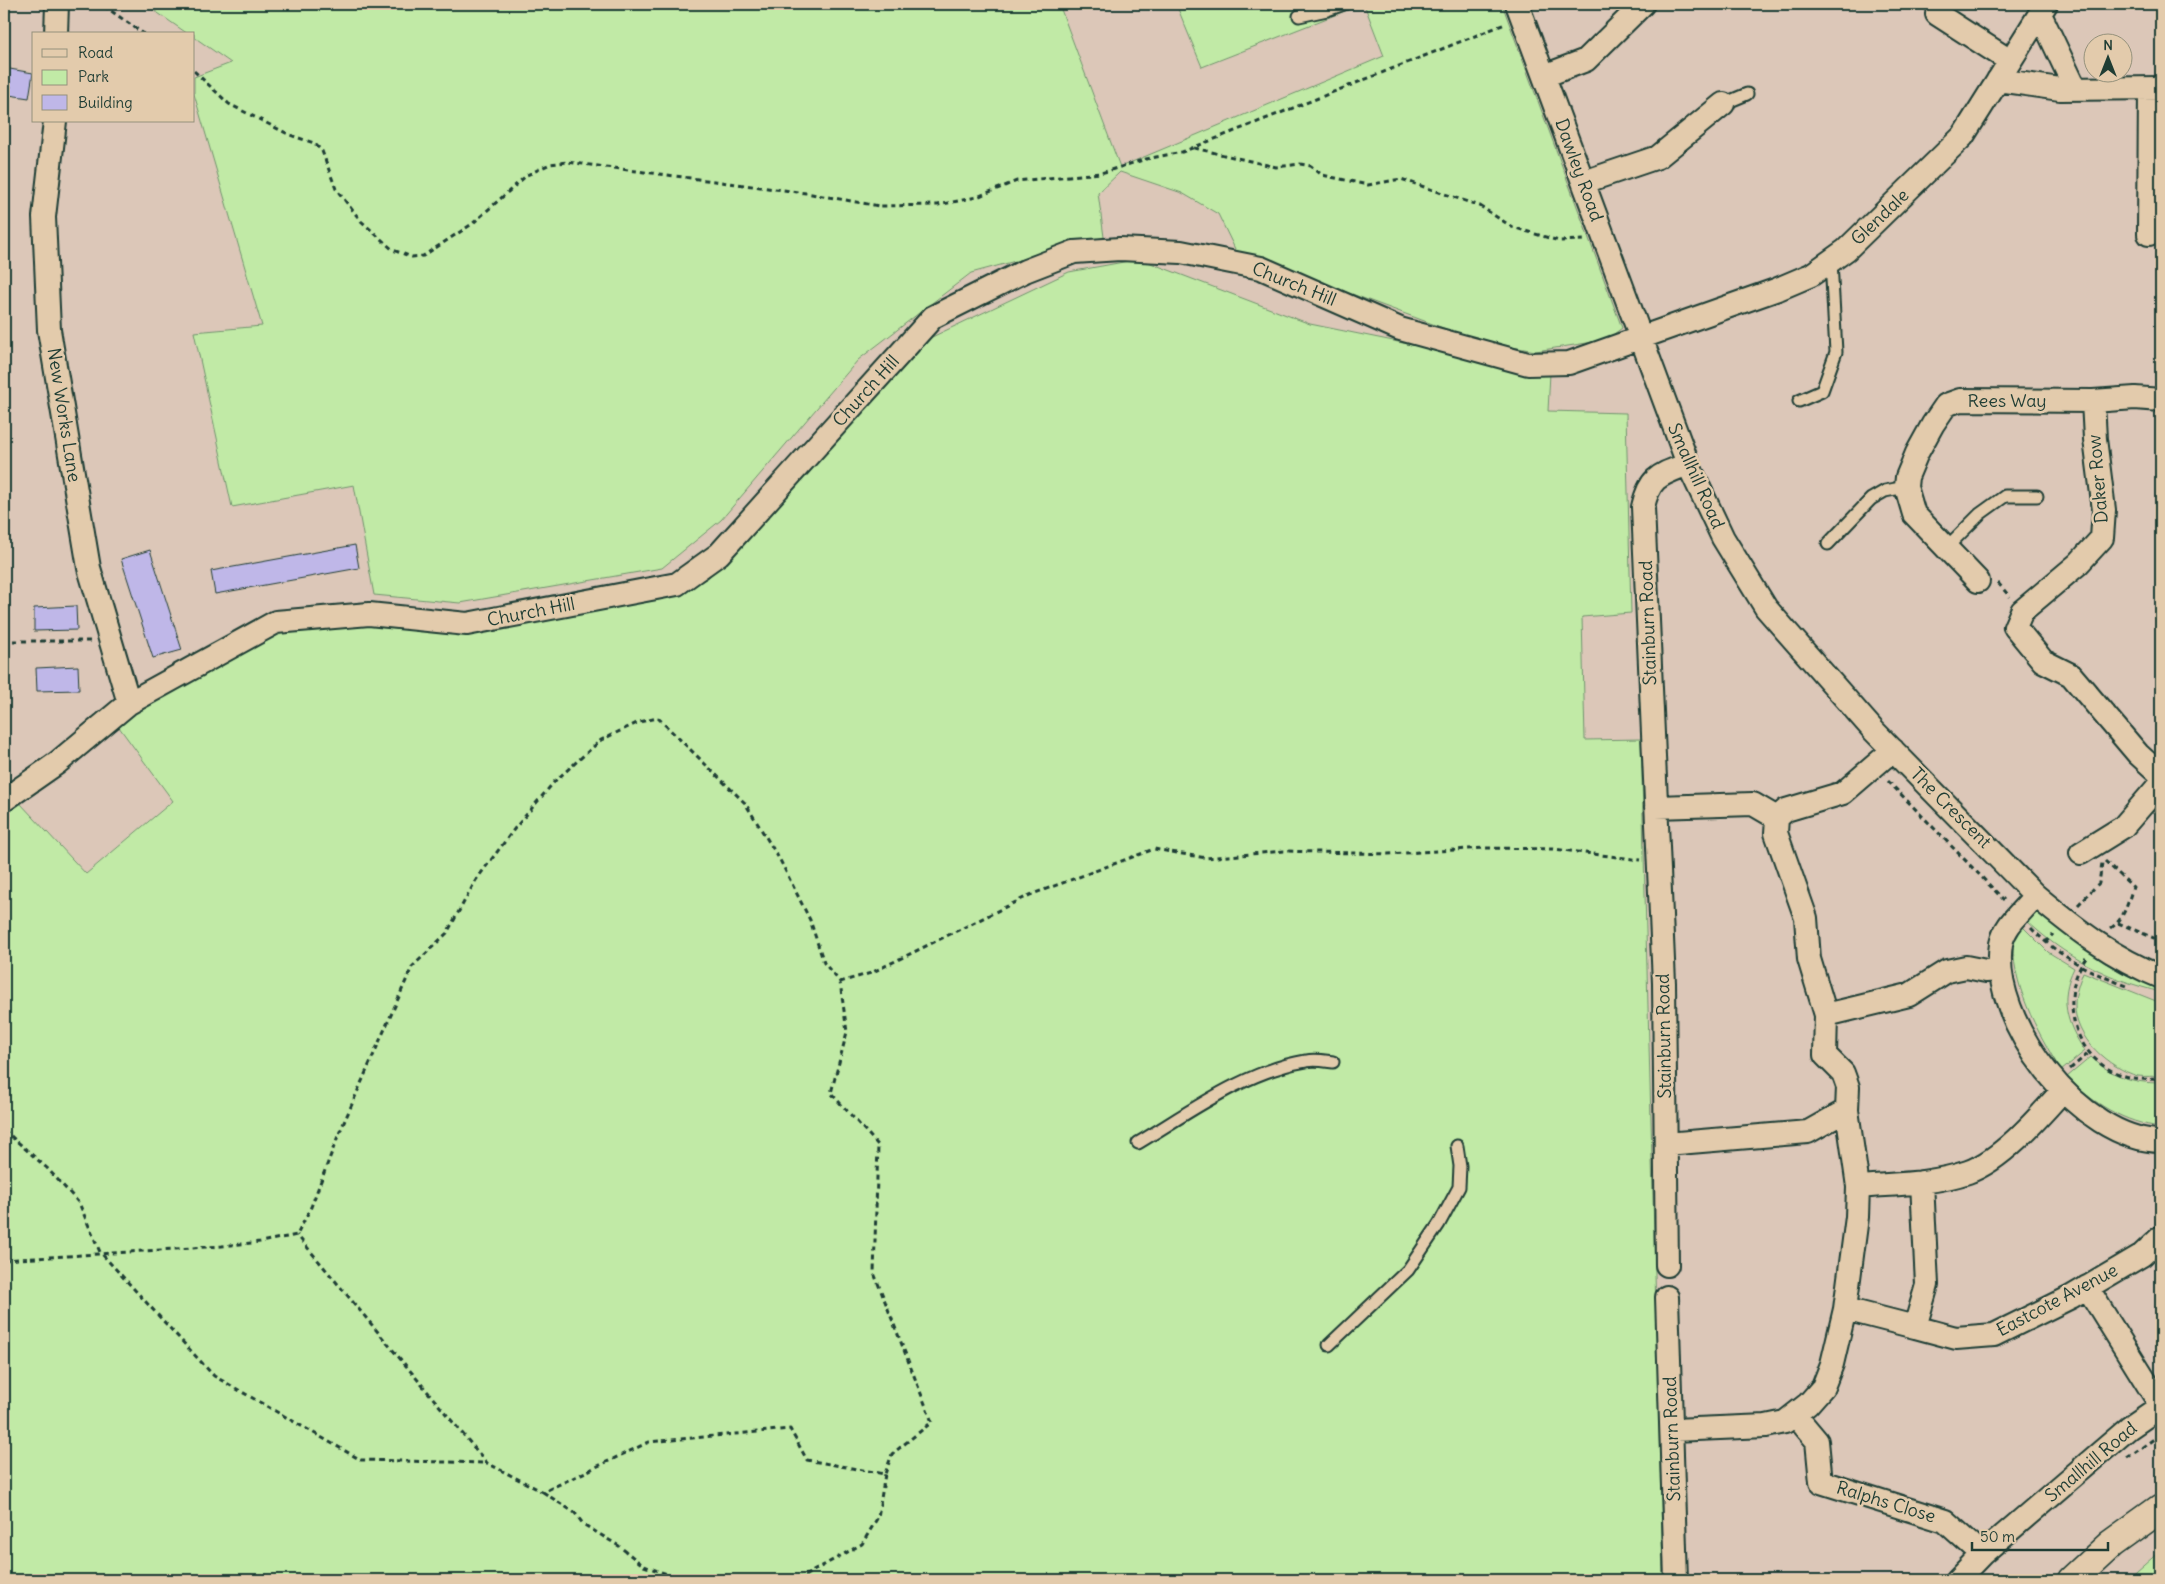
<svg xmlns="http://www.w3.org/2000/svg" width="2165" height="1584" font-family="Delius,sans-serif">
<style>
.green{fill:#c1eaa6;stroke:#70946d}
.building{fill:#bfb7e8;stroke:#1f3d34}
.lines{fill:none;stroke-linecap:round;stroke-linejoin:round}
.lane-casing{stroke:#1f3d34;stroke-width:15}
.street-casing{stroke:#1f3d34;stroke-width:26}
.primary-casing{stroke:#1f3d34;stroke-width:31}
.path{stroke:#1f3d34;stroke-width:3;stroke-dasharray:5 4;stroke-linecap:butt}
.lane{stroke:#e3cbac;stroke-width:11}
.street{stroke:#e3cbac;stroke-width:22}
.primary{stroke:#e3cbac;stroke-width:28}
.labels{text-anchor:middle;stroke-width:5;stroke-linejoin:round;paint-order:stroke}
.street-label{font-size:18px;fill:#1f3d34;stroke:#e3cbac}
</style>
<rect width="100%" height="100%" fill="#dcc7b8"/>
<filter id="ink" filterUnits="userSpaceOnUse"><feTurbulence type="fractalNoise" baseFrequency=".02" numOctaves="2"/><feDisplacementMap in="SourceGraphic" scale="10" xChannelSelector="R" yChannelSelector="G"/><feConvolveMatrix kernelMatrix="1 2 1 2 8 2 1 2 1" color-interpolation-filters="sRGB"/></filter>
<g filter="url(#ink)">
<path class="green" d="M145,4h914l61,163 264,-111 -20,-52h138l120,324 -16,12 -70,11 -55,-9 -245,-91 -18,-37 -36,-21 -62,-21 -22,21 6,44 -133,36 -113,87 -137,160 -59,48 -202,35 -86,-8 -20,-110 -122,22 -38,-175 68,-6 -68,-232v-17l37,-14 -37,-26v-3h-6z
M1176,4h187l-161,63z
M1140,259l170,65 240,49 -2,38 78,2 5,200 -49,4 3,123 56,-1 22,841h-1659v-766l16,-11 66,71 87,-73 -57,-78 161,-90 97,-10 115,5 175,-29 44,-21 224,-241 137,-65z
M2039,913l5,2c34,28 72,63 117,72v5c-52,-12 -98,-36 -136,-73l5,-5z
M2023,927l25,25 26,16c-15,30 -8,56 11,83l-24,20c-25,-42 -50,-86 -48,-136z
M2083,972l78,31v73c-7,0 -16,1 -23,0 -29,-8 -64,-38 -63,-71 0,-12 4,-22 8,-33z
M2091,1057c20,19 42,26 70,26v44c-36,-4 -69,-24 -94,-50z
M2161,1551v29h-33z"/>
<path class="building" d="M4,68l29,5 -4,25 -20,-3 2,-9 -7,-1z
M355,545l4,23 -144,26 -4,-23z
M150,550l32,100 -29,8 -32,-99z
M76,606l1,24 -43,1v-23z
M78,666l1,24 -42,1 -1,-23z"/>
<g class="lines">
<g class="lane-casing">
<path id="lane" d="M1299,16l28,-6 17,-6
M1723,104l24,-10
M1799,401l23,-10 14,-39 -5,-91
M1828,544l43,-45 14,-8 21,-4
M1946,548l34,-34 25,-18h32
M1138,1143c52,-31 107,-72 168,-82 9,-2 19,0 27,1
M1329,1345l79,-75 31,-46 20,-37 1,-21 -3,-20"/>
</g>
<g class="street-casing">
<path id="street" d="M1517,4l171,460 35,74 43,70 108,123 161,164c39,33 78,63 126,82
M1937,14l73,47
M2040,14l35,74
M56,34l1,-30
M1544,76l42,-16 57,-56
M1998,80l62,9 101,-1
M55,121l-11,96 5,113 40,238 40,135
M1584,182l74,-25 65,-53
M2149,234l1,-145
M2093,401l2,38 9,71 -2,28 -24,26 -56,47 -7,16 28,34 28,14 67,79 23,21
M1978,581l-64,-67 -8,-27 1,-10 10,-24 16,-29 13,-19 14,-5 133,1 42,-3 26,2
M4,800l53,-37 72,-60 147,-81 93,-8 98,10 210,-40 42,-30 214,-237 92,-46 49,-19 46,-3 61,3 80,16 139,61 128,35 41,-1 209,-74 33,-14 35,-25 117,-114 83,-132
M1656,807l97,-3 24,14
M2081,853l42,-26 38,-44
M2035,895c-11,16 -30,28 -34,49 -12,77 80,197 160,197
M1826,1015l83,-20 38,-24 19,-4 20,4 13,-1
M1666,1144l142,-12 39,-22
M1858,1187c36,-3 75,-3 110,-15 34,-12 71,-55 95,-82
M1667,1265l-3,-282 -21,-476c7,-31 17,-32 45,-43
M2087,1287l74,119
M1667,1297l9,283
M1845,1309l70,18 12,-42 -5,-103
M1915,1327l41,11 38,-3 77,-38 71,-42 19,-18
M1796,1416l21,25 4,41 124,39 37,33
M1673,1430l93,-4 19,-4 23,-18 15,-17 9,-23 13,-55 12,-92 1,-30 -11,-77 1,-23 -5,-14 -18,-18 1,-40 -17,-56 -3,-41 -30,-85 1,-15 9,-8 57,-17 50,-43
M1957,1580l25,-26 147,-126 32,-22"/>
</g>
<g class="primary-casing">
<path id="primary" d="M2072,1580l39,-36 50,-36"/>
</g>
<path class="path" d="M95,4l12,4 37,26
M194,71l35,33 61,31 24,8 8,8 14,38 25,32 32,29 19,7 11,-1 49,-32 55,-49 23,-11 17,-2 239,31 73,13 59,-1 39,-8 40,-16 84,-8 45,-14 36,-7 323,-128
M1194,148l82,19 24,-3 11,2 11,9 46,10 33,-6 79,27 32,21 47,14 25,-1
M1998,583l12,14
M4,641h87
M1888,781l116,119
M2105,861l28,26c-5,15 -8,31 -22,41
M2078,905l21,-22 3,-20
M2118,923l43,18
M2031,928c27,28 60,45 96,58
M2045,943l8,-9
M2086,958c-28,38 -13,99 33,116 14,5 28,6 42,5
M840,982l31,-9 159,-78 124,-46 52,9 78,-7 104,3 98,-6 68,1 87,11
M2070,1069l20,-17
M4,1130l43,38 32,35 21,49 114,124 147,84 126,3
M4,1260l218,-14 38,-4 37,-7 14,-28 27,-71 74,-169 35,-34 29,-53 39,-52 40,-47 46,-41 38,-18 19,-4 87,85 35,57 30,60 14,43 16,19 7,50 -16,61 47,52 -4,128 58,149 -40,32 -7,20 -78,-14 -17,-31 -141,13 -106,50 -56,-29 -190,-228
M2127,1458l34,-24
M543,1492l32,21 8,11 36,22 25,20 23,8 9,6
M797,1580l65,-36 16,-27 7,-43"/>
<use href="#lane" class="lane"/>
<use href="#street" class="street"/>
<use href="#primary" class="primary"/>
</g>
</g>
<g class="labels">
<g class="street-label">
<text transform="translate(1579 170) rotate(70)" y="6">Dawley Road</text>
<text transform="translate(1880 217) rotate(-44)" y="6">Glendale</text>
<text transform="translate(1294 284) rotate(22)" y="6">Church Hill</text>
<text transform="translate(866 391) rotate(-48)" y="6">Church Hill</text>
<text x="2007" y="407">Rees Way</text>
<text transform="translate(64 415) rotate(81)" y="6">New Works Lane</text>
<text transform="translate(1696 476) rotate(66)" y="6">Smallhill Road</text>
<text transform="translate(2098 479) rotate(-95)" y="6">Daker Row</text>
<text transform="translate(531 612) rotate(-11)" y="6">Church Hill</text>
<text transform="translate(1648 623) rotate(-92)" y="6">Stainburn Road</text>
<text transform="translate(1951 808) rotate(45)" y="6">The Crescent</text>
<text transform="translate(1664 1036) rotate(-91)" y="6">Stainburn Road</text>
<text transform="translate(2057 1300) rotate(-28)" y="6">Eastcote Avenue</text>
<text transform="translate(1672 1439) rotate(-92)" y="6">Stainburn Road</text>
<text transform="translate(2091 1462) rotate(-40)" y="6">Smallhill Road</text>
<text transform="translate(1886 1502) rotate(17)" y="6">Ralphs Close</text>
</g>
</g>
<rect width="2165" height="1584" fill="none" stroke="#e3cbac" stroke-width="20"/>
<rect x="10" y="10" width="2145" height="1564" fill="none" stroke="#1f3d34" stroke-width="2" filter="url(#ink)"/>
<rect x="32" y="32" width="162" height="90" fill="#e3cbac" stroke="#95927c"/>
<rect x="42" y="49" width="25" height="8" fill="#e3cbac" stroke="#95927c"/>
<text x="78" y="58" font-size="15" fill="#1f3d34">Road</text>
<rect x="42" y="70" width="25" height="15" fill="#c1eaa6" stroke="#95927c"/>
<text x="78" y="82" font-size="15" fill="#1f3d34">Park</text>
<rect x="42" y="95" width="25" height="15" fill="#bfb7e8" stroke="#95927c"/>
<text x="78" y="108" font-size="15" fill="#1f3d34">Building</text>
<g transform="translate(2108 58)"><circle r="24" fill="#e3cbac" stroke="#95927c"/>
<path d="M0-4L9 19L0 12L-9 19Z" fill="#1f3d34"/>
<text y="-8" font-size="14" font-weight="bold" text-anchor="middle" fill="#1f3d34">N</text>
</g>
<path d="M1972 1542v8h136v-8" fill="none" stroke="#1f3d34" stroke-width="2.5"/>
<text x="1980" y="1542" font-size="15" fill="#1f3d34" stroke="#e3cbac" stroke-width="4" paint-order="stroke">50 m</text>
</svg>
